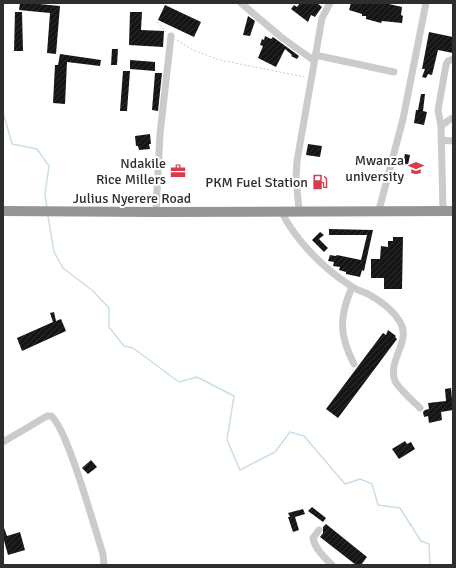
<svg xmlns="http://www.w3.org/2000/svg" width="456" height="568" font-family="Signika,sans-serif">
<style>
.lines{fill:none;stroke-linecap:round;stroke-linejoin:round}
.stream{stroke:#cadee9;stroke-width:1.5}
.building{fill:url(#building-hatch)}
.path{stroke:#cbcbcb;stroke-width:1;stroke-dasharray:2 2;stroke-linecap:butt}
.minor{stroke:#cbcbcb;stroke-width:7}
.highway{stroke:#959595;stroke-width:10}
.labels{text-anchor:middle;stroke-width:4;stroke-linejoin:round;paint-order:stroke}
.poi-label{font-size:14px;fill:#2e2e2e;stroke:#fff;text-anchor:end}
.street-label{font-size:14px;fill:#2e2e2e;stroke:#fff}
</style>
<defs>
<pattern id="building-hatch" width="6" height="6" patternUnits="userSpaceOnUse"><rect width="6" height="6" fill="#151515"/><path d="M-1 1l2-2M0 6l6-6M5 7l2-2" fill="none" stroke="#2f2f2f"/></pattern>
</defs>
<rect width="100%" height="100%" fill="#fff"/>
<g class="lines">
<path class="stream" d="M3,112l9,32 25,5 12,17 -4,28 2,14
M48,216l6,36 9,16 30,23 16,17v19l15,19 9,2 46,34 18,-5 37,19 -7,44 13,30 35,-18 15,-20 14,4 41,48 15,-5 12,5 6,21 22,3 21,33 8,3 1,21"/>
</g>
<path class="building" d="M20,3h20l-1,1 21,2 -4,48 -9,-1 3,-40 -31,-3z
M300,3h17l5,4 -7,10 -4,-2 -3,7 -17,-13 3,-4 3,2z
M351,3h38v1l13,3 -1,8 2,1 -1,7 -20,-2 -1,2 -15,-4v-3h-4v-2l-13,-4z
M165,5l36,17 -7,15 -36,-17z
M15,12h7l1,39h-9z
M130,12h12l-1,18 23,1 -1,16 -34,-2z
M248,16l7,5 -5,15 -7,-1z
M429,32l24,5v16l-15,-3 -6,25 -4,-1 -2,4 -4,-1 3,-8h-3z
M265,36l6,3 2,-2 26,19 -2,3 -6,-3 1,-1 -7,-6 -9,18 -18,-9 5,-12 -3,-1 2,-6 2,1z
M112,49h6l-1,16h-6z
M60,54l41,6 -1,6 -33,-4 -2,42 -12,-1 2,-38h3z
M130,60l25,2v9l-25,-2z
M123,71h7l-3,40h-7z
M155,73h7l-4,38 -6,-1z
M421,94h4l-2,17 4,1 -3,13 -10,-2 2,-13h2z
M150,134l1,10h-2l1,5 -11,1 -1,-4h-2l-1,-10z
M308,144l14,2 -2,11 -14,-2z
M405,154l5,1 -2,10 -11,-2 1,-5 6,1z
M329,229l44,1 -9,41 -2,-1 -2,7 -14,-3v-2l-7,-2 1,-3 -7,-1 1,-4 -6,-1 2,-6 6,1 1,-1 24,5 6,-25h-38z
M320,232l4,3 -5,4 9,9 -4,4 -12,-12z
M393,237h10l-1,52h-18v-11h-13v-19h9l1,-13 7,1v-6h5z
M54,312l2,9 5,-2 5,12 -44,20 -5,-13 36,-16 -3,-9z
M388,330l8,6 -1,1 2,2 -59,79 -12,-9 57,-76 3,2z
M451,388l2,22 -12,2 1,8 -13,3 -1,-7 -4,1 -1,-5 2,-2 4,-1 -1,-6 18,-2 -1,-12z
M405,441l2,3 4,-2 4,7 -16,10 -7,-10z
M91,460l6,7 -9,7 -6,-6z
M312,507l14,11 -3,4 -15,-11z
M303,509l2,5 -10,3 4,13 -6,2 -5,-15h2l-2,-4z
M326,524l41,33 -6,8h-5l-36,-28 3,-4v-6z
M3,525l4,11 13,-4 5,18 -17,5 -5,-18z"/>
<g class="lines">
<path class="path" d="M157,22l9,10
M177,40l16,10 27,10 85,17"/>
<path class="minor" d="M241,3l40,34 32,23
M315,55l79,17
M441,126l8,-6 4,-2
M441,140l12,1
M299,210l-3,-32 1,-17 25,-143 8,-15
M379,210l24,-91 23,-116
M281,211c15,30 42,57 70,75 5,4 11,5 17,8 11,6 25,16 32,28 12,19 -13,38 -5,59 4,8 18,20 25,27
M443,211l-2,-85 -3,-16 8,-45 2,-4 5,-2
M156,212l4,-78 11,-98
M352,287c-13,30 -13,48 2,77
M3,442l44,-26h4c16,11 44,114 52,138l1,11
M319,530l-6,8c2,11 11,19 19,27"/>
<path class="highway" d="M3,211l153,1 297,-1"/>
</g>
<defs>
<g id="university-bare" transform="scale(1.2)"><path d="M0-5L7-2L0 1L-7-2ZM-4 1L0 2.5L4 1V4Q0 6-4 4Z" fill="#da3b4c" stroke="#fff" stroke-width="2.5" paint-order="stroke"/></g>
<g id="office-bare" transform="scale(1.2)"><path d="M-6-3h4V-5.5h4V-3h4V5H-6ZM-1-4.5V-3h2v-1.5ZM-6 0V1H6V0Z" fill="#da3b4c" stroke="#fff" stroke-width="2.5" paint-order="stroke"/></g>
<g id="fuel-bare" transform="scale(1.2)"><path d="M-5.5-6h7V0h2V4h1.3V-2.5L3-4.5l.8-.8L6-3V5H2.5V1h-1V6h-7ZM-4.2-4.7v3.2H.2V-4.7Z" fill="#da3b4c" stroke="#fff" stroke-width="2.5" paint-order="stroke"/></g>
</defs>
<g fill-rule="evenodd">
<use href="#university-bare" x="416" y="168"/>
<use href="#office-bare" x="178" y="171"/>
<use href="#fuel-bare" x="320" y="182"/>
</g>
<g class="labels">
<g class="poi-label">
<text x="404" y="165">Mwanza<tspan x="404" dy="16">university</tspan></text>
<text x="166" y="168">Ndakile<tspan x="166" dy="16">Rice Millers</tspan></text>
<text x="308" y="187">PKM Fuel Station</text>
</g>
<g class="street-label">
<text x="132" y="203">Julius Nyerere Road</text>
</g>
</g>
<rect width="456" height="568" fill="none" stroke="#2e2e2e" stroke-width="8"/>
</svg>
